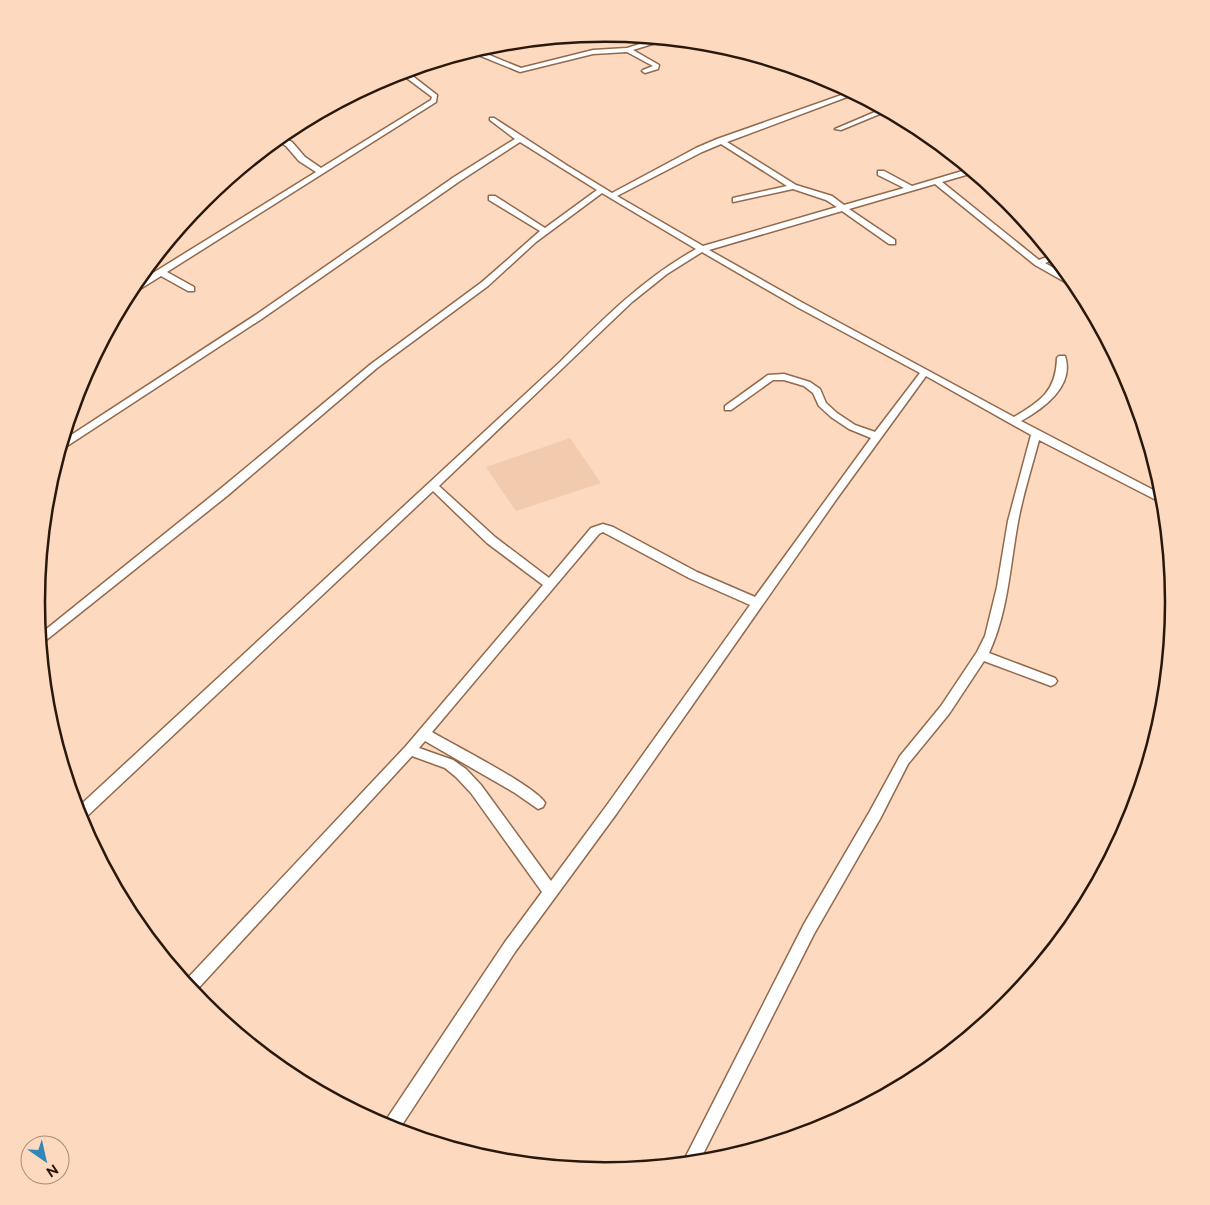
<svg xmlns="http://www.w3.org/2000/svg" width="1210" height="1205" font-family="Raleway,sans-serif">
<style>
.built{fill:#f2caad}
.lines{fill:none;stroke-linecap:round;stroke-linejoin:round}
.minor-casing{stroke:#916a4d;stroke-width:3}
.minor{fill:#fff;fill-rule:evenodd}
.rim{fill:none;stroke:#29190d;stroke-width:2.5}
</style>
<rect width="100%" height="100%" fill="#fdd9c0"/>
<path class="built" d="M570,438l31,45 -85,28 -30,-44z"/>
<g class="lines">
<g class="minor-casing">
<path id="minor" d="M656,39l9,1 -32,10 26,15 -1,4 -13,4 -3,-2 1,-1 10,-4 -26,-14 -34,2 -73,18 -49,-20 6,-2 44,18 72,-18 34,-2z
M406,71l31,24 -1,7 -269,170 27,15v4h-6l-27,-15 -29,18h-4l4,-8 184,-114 -17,-11 -13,-15 -9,-6 4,-4 11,6 13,15 16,11 110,-68 1,-3 -32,-24z
M850,92l5,2 -128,48 69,43 36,11 12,9 60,-17 -26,-13v-4h6l28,15 57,-17 4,4 -31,9 97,78 13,-5 4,4 -11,4 26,15 7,9h-4l-39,-22 -100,-81 -86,25 46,31v4h-6l-47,-33 -133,39 94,53 211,114c27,-16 42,-26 43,-59l2,-2h6c10,30 -22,53 -44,65l142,74 1,9 -125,-64c-7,27 -16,54 -21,82 -8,44 -10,90 -29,131l66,25 2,3 -2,3 -4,2 -67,-25 -35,53 -41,50 -28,55 -66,115 -115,228 -17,2 122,-240 66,-113 30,-55 41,-50 36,-54 8,-16 12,-49 11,-66 23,-86 -105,-59 -88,121 -221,316 -102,139 -117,179 -15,-5 1,-3 121,-181 37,-50 -71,-99 -15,-16 -11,-9 -33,-12 -218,237 -10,-11 222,-236 137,-161 -56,-42 -54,-52 -350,329 -3,1 -4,-12 485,-448c42,-42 83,-83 135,-112l-94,-56 -66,49 -48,44 -111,82 -150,128 -187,149 -1,-10 180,-145 152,-126 111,-82 58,-51 -51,-31v-4h6l50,32 52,-38 -77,-48 -60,39 -197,137 -202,132 1,-9 195,-127 197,-137 61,-38 -25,-19v-2h4l74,48 44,27 84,-45 21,-9zM721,144l66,42 -54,12v4l60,-13 33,11 11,7 -134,39 -86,-50 85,-44zM702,252l95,55 123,66 -45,59 -20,-7 -18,-12 -11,-10 -6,-14 -10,-7 -26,-8 -16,1 -43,31v4h6l42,-30h11l20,6 9,7 6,13 12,11 18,12 22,9 -116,159 -58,-25 -84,-45 -10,-3 -12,4 -42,50 -54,-41 -56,-51 193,-184 35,-28zM603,532l86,46 61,27 -143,200 -56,76 -70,-96 -15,-16 -13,-9 -34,-12 6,-7 90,52 23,16 5,-2 2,-4c-8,-16 -93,-59 -113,-71l167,-198z
M882,109l5,2 -46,19 -6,-1z"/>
</g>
<use href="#minor" class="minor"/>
</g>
<path d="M0 0H1210V1205H0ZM45 602a560 560 0 1 1 1120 0a560 560 0 1 1-1120 0Z" fill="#fdd9c0" fill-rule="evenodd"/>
<path class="rim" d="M45 602a560 560 0 1 1 1120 0a560 560 0 1 1-1120 0Z"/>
<g transform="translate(45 1160) rotate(146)"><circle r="24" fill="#fdd9c0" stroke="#a88c78"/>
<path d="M0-4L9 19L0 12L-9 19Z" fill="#3287b7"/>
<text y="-8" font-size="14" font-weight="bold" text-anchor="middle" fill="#29190d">N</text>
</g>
</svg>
